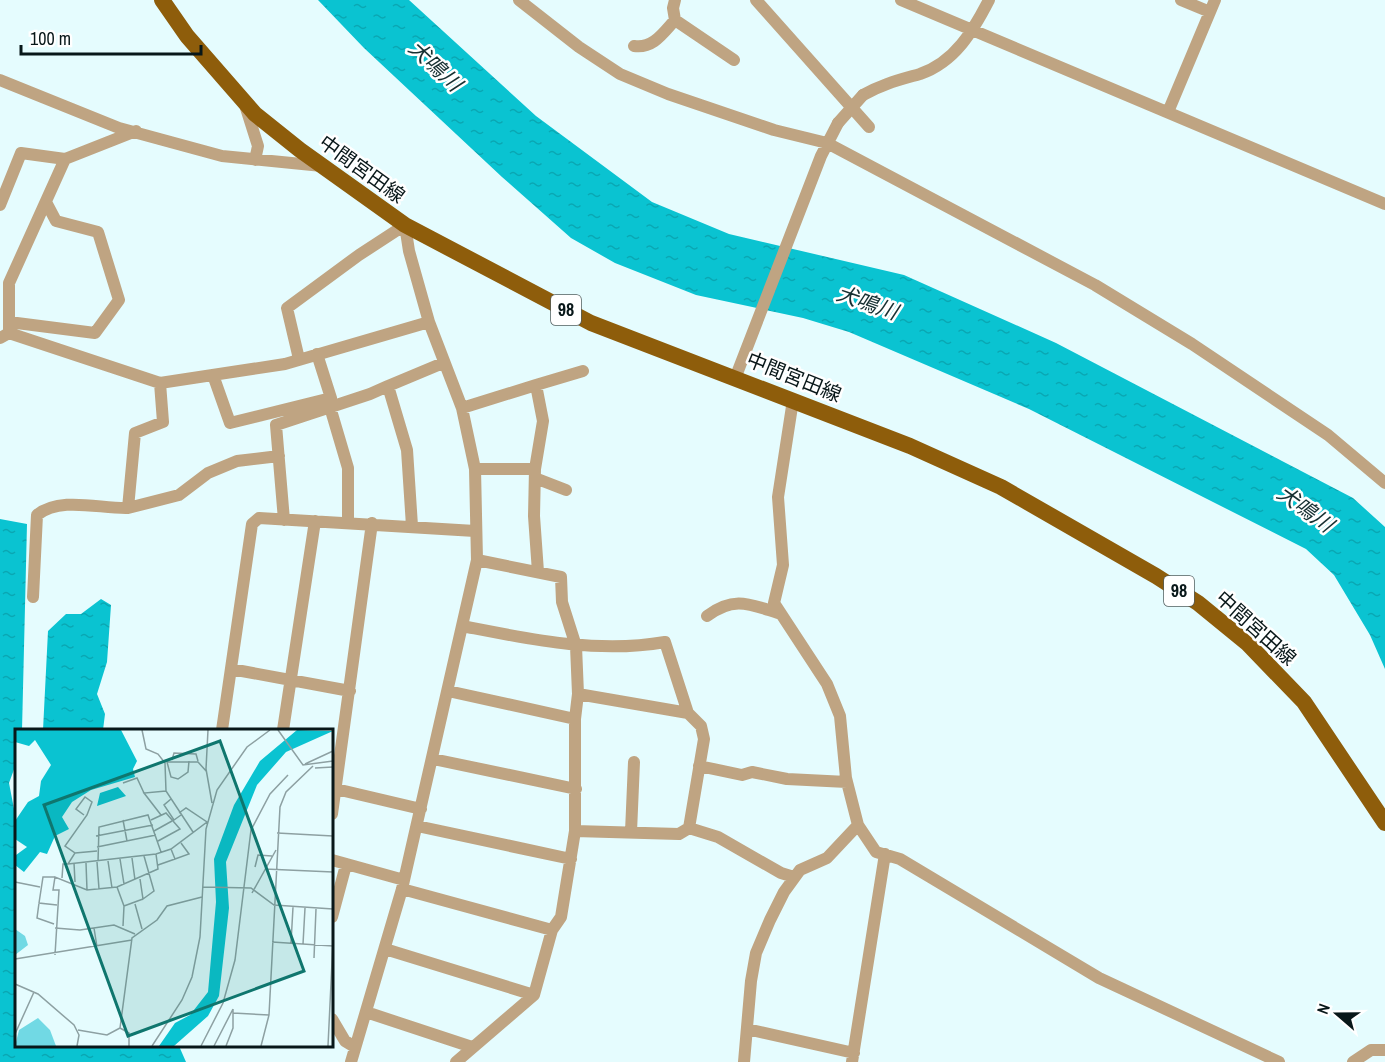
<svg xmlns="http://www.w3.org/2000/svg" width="1385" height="1062" font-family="'Archivo Narrow','Noto Sans JP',sans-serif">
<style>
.water{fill:url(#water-ripples)}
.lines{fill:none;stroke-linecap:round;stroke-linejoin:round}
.minor{stroke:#bfa482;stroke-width:12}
.major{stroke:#8e5d0b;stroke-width:16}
.minor-bridge{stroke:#bfa482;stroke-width:12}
.labels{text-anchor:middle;stroke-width:5;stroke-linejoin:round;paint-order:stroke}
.shield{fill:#fff;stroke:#525d5e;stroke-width:1.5}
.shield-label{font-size:18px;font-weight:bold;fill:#081719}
.street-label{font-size:20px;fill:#081719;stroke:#fff}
.water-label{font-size:21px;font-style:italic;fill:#173032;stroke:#fff}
.inset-road{fill:none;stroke:#8da0a2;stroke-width:1.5}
.view{fill:#0f766e;fill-opacity:0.15;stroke:#0f766e;stroke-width:3}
.inset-edge{fill:none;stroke:#081719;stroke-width:3}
</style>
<defs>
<pattern id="water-ripples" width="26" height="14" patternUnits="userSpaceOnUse" patternTransform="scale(1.5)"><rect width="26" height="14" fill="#0ac3d1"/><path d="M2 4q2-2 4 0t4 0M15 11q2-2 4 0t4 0" fill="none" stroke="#09a7b3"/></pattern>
</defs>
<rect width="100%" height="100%" fill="#e5fcfe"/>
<path class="water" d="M318,0h91l127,116 116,86 77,32 175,41 152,68 297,155 32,29v142l-15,-34 -36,-60 -28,-26 -277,-140 -180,-77 -46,-14 -107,-23 -81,-32 -44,-25 -69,-61 -138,-129z
M0,519l27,5 -5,206h-6v34l-7,19 7,36v227h163l7,16h-186z
M101,599l10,6 -4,57 -10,32 8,20 -2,16h-60l5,-99 18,-17h15z"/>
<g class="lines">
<path class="minor" d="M519,0l60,47 41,27 48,20 106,36 53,13 268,142 97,59 136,91 57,48
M675,0l-2,8 2,12 59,40
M756,0l113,127
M901,0l484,204
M1181,0l29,12
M634,46c19,3 29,-13 41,-26
M0,80l119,48 103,28 100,10
M863,95c19,-11 36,-15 57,-21 35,-12 53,-43 69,-74
M245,105l13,41 -3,14
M1168,112l47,-112
M0,205l21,-52 44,6
M9,322l86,11 24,-33 -21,-68 -42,-11 -10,-19
M9,329v-46l56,-124 71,-28
M0,338l9,-5 151,50 125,-19 144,-42
M299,359l-12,-51 72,-53 46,-30 4,26 20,71 33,86 13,61 2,91 -75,329 -51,173
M213,375l17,48 101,-25 -14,-44
M736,376l85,-220 17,-33
M160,383l3,39 -28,11 -7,75 51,-13 29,-22 29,-12 42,-5
M536,385l47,-14
M388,386l55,-23
M793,400l-15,97 5,68 -9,38 53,81 13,32 6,62 12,47 18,27 24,7 199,119 180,84
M330,407l18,61v54
M462,408l74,-23 7,36 -8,48
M475,469h60l-1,47 4,56
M535,478l31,12
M284,520l-8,-95 94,-31 18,-8 19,64 5,76
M33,597l4,-82c24,-19 63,-6 91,-7
M707,616c27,-20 42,-12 71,-3
M462,626c67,13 135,28 203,16l23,71 -110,-19
M231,669l119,22
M448,691l127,28
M222,730l30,-206 7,-6 216,13
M283,730l32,-209
M433,759l143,30
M699,766l43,9 10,-3 35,7 60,3
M336,789l85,20
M332,814l40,-291
M417,826l154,33
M689,828l29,9 63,36 13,4
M575,831l104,3 10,-6 15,-89 -3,-13 -13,-13
M631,832l3,-70
M332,860l72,20
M402,889l150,41
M332,917l14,-52
M385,949l149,46
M366,1012l106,35
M332,1019l13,22 10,6
M747,1029l107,24
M456,1062l78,-67 18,-65 9,-13 14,-86v-112l3,-25 -2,-48 -14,-44 -1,-25 -84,-17
M744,1062l7,-81 5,-28 14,-33 14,-28 16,-22 27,-12 31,-33
M852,1062l33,-208
M1353,1062l18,-12h14"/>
<path class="major" d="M162,0l25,36 68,78 45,36 105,75 186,98 319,123 91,41 155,89 42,27 49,40 57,59 81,121"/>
<path class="minor-bridge" d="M838,123l25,-28"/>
</g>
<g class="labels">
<g class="shield">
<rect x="551" y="295" width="30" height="30" rx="4.5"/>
<rect x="1164" y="576" width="30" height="30" rx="4.5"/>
</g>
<g class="shield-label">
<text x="566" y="316">98</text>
<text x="1179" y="597">98</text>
</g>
<g class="street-label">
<text transform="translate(362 169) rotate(36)" y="7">中間宮田線</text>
<text transform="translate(794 377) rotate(22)" y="7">中間宮田線</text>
<text transform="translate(1256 628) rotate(42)" y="7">中間宮田線</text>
</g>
<g class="water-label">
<text transform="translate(435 66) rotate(43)" y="7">犬鳴川</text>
<text transform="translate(867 303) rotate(19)" y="7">犬鳴川</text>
<text transform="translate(1305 509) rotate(36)" y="7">犬鳴川</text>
</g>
</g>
<g transform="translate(15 729)">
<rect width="318" height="318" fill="#e5fcfe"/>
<path d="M0,200l10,7 3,9 -13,10zM23,289l12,12 6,16h-41l4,-16z" fill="#71d9e4"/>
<path d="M0,1h106l16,31 -4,8 2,8 -44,13 -19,12 -10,15 7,12 -14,7 -8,18 -7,-2 -16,20 -9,-7 1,-10 11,-8 -12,-8v-18l13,-19 11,-6 2,-15 10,-16 -16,-25 -6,6 -14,-4zM282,1l36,1 -47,21 -29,33 -31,77 3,46 -10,88 -11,20 -34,30h-15l16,-23 15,-8 18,-23 8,-90 -2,-43 20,-54 26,-44zM103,58l8,9 -29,10 3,-13z" fill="#0ac3d1"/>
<path class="inset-road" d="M127,1l4,19 12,5 7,9 1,28 27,41M193,1l-2,39 6,34M263,1l25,35 30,-4M157,31l2,-7 22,1 2,7M152,33l4,15 7,2 10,-7 1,-11M152,33h31l9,10M290,35l28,-13M300,39l18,-1M108,54l14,-5 7,15M156,70l-7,6 10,15 7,-5M146,86l-17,-22 22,-2M108,91l4,21M136,91l15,-7 14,16 -22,12M139,102l18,-10M262,104l56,3M81,107l57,-11M82,118l59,-12M60,124l22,-2M117,129l3,22M105,130l4,25M160,130l14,-5 -8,-11M93,132l4,27M82,133l2,27M83,133l1,-35 49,-12 13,37M59,134l1,19M71,134l1,27M53,135l88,-10 15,-5 36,-27 -21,-14 -7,5M143,136l17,-6 -4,-10M240,138l3,-12 14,1M250,140l68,3M40,148h-12l-4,26 18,2M47,149l1,-14h5l7,-11 -10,-7 22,-31 5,-13 -7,-5 -9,12 8,6M125,150l3,20 11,-8 -10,-35M0,153l25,5M102,158l7,19 19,-7M188,158l48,1 23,17 59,4M237,164l24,-43M24,174l-2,15 17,6M120,175l7,25M108,197l1,-20M40,199l25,2 34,-5 21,9M79,199l3,19M257,213l61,4M276,214l2,-36M288,215l2,-36M40,226l4,-65h-6l2,-13 32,13 30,-3 41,-18 -2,-15M299,229l2,-49M0,230l117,-19M0,255l23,10 36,31 5,10 -2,11M218,284l36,2M105,299l12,-90 25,-18 10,-14 35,-9M105,299l9,5v13M63,301l29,5 13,-7M0,305l19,-42M137,317l30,-46 10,-23 8,-40 6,-108 11,-39 30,-43 23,-17M186,317l22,-43 12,-43 16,-130 19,-36 18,-19M199,317l19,-37M211,317l7,-18v-19M246,317l8,-31 11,-208 6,-15 27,-26M313,317l5,-105"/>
<path class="view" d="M205,12l84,230 -176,65 -84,-231z"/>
<rect width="318" height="318" class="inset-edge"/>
</g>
<g transform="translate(1337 1014) rotate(290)" stroke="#ffffff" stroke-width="4.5" paint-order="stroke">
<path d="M0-4.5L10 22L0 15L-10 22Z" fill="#081719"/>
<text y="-9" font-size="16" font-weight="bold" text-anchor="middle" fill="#081719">N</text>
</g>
<path d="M21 45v9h180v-9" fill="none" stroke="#081719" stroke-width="3"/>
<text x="30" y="45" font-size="18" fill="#081719" stroke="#ffffff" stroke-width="4.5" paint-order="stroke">100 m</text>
</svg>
